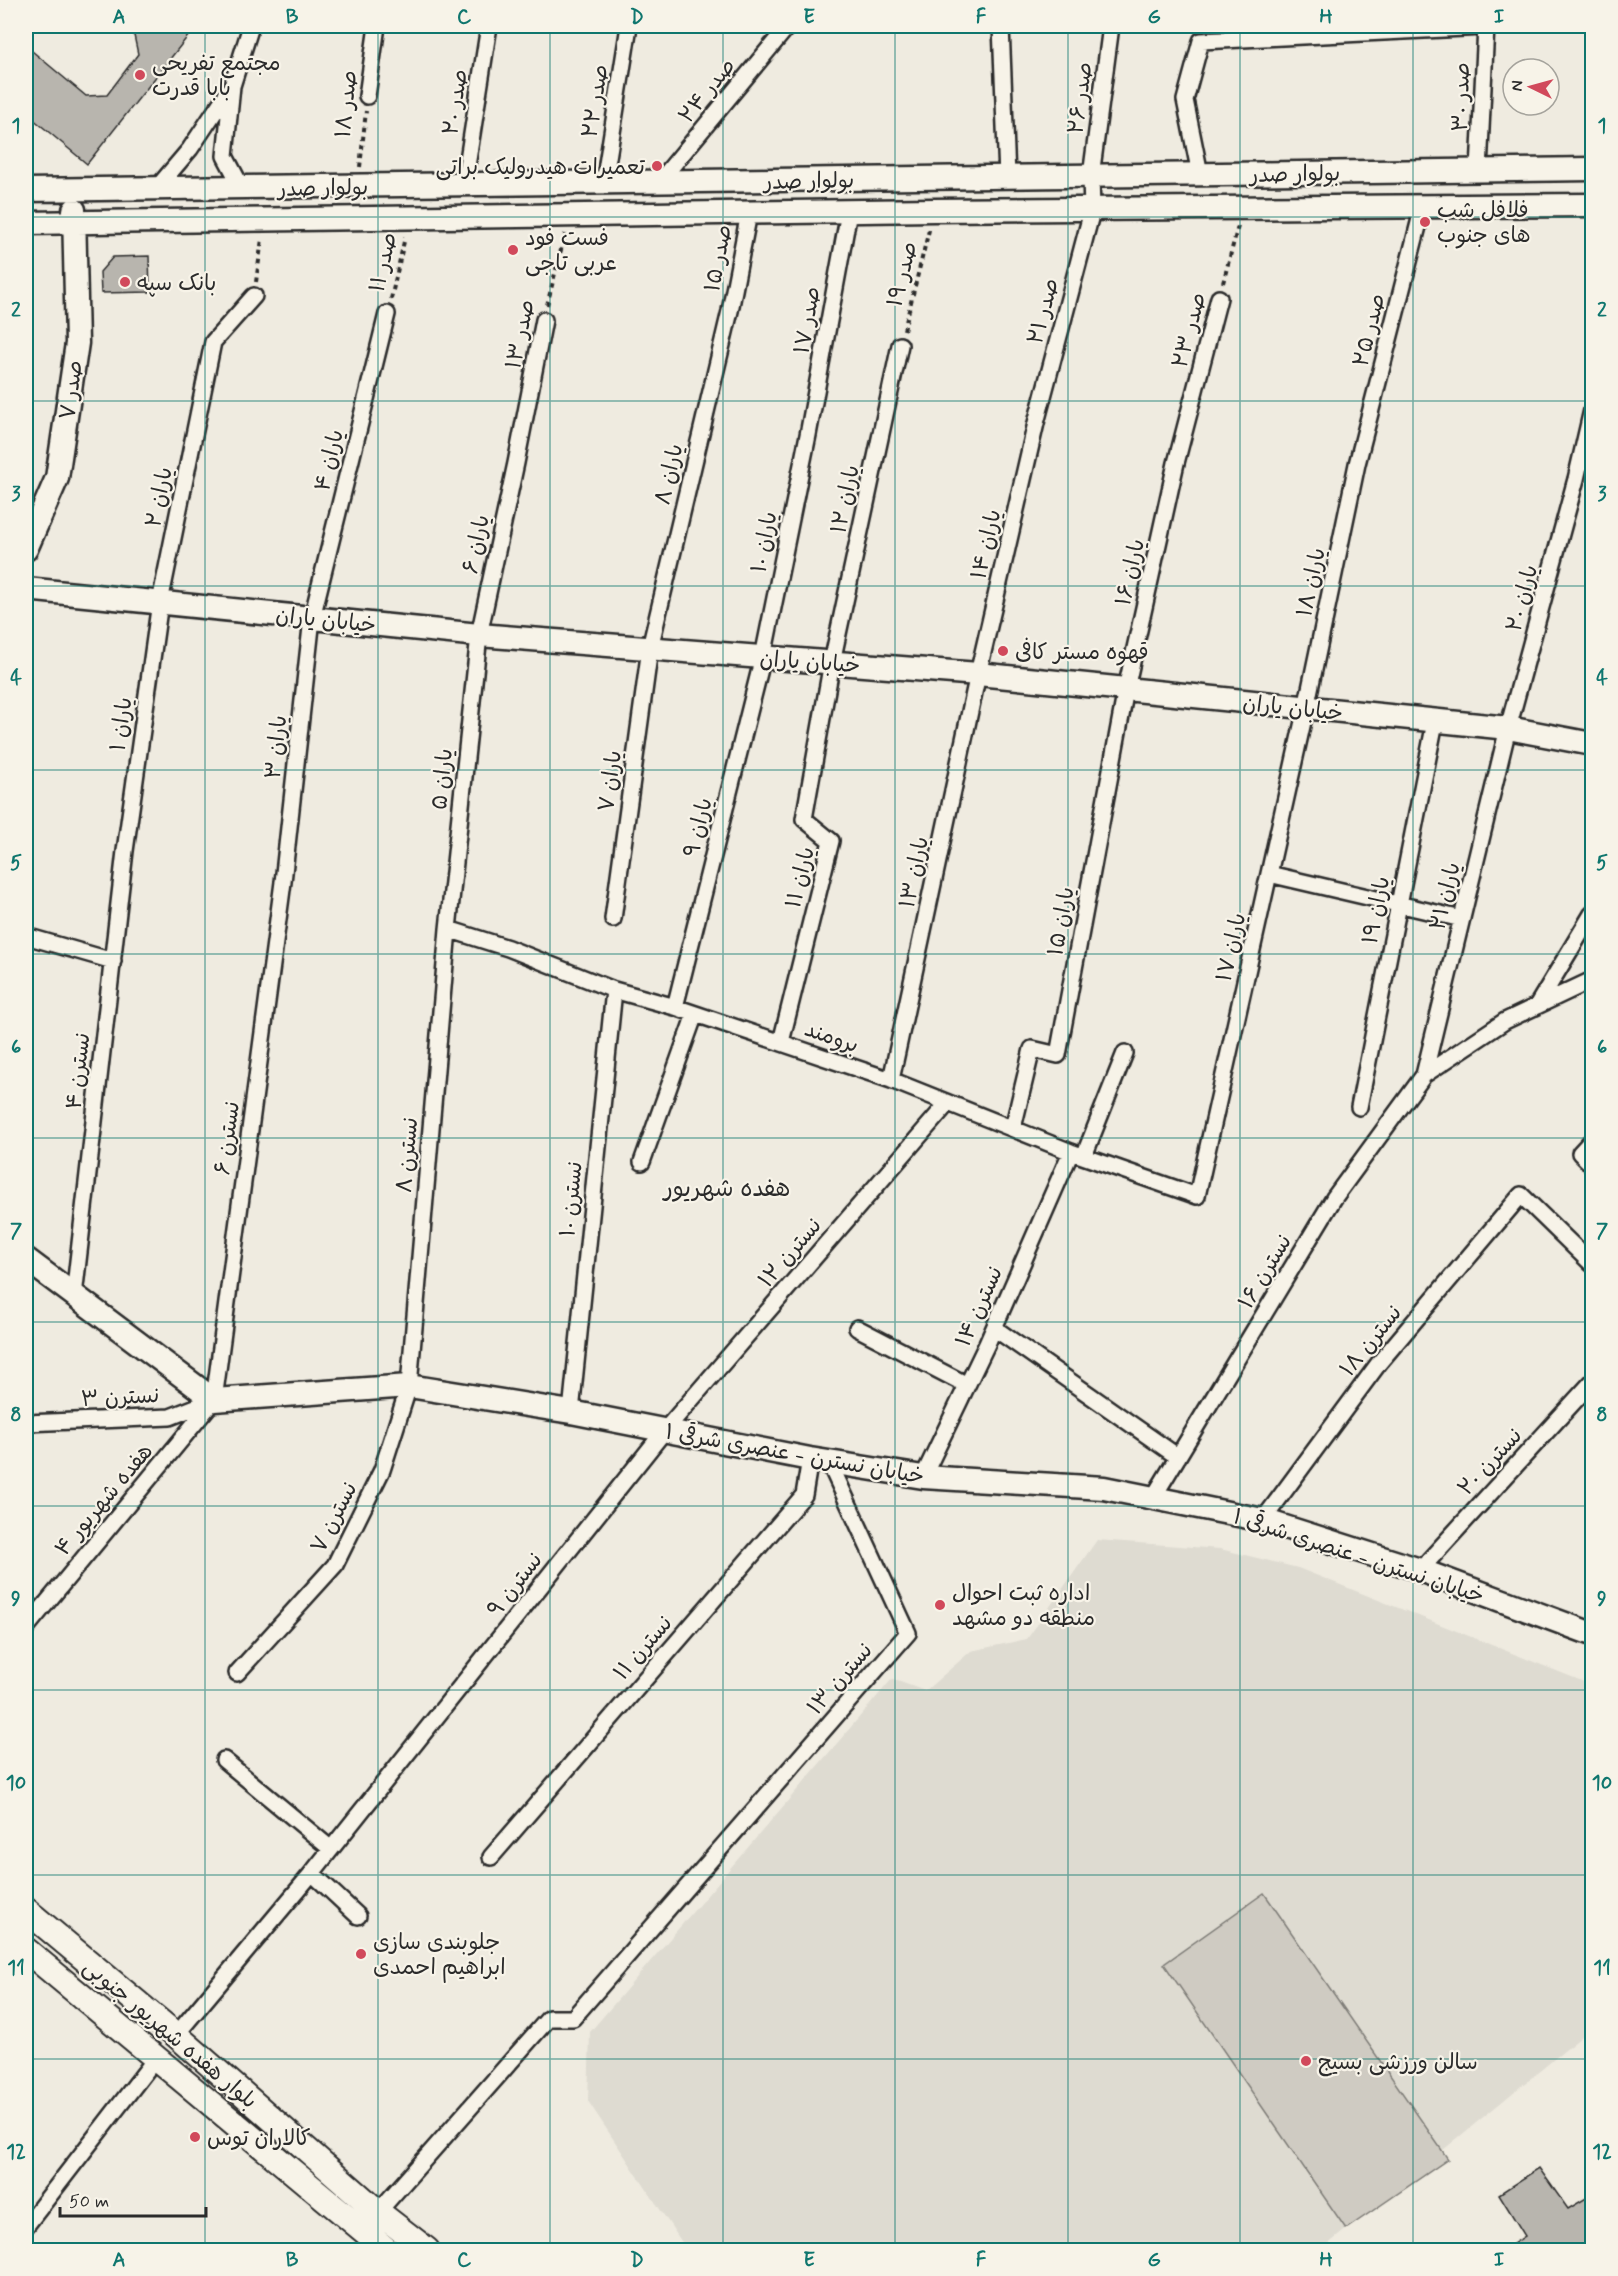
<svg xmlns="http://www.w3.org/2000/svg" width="1618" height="2276" font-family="Mynerve,'Playpen Sans Arabic',sans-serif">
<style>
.built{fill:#dedbd1}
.green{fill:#cfcbc2;stroke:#7d7b76;stroke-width:1.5}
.building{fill:#b8b5ae;stroke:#2b2b2b;stroke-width:1.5}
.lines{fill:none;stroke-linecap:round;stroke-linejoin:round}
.street-casing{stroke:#2b2b2b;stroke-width:20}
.secondary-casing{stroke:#2b2b2b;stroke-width:27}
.primary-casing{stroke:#2b2b2b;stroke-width:28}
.path{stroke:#2b2b2b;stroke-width:4;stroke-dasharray:4.5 4.5;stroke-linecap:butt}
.street{stroke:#f7f3e8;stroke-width:15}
.secondary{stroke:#f7f3e8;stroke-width:22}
.primary{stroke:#f7f3e8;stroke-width:24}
.grid{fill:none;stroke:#0f766e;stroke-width:1.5;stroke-opacity:0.55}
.poi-dot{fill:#d1495b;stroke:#f7f3e8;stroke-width:2}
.labels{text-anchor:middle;stroke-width:4.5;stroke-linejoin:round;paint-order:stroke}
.poi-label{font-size:22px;fill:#2b2b2b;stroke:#f7f3e8;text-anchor:start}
.street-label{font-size:22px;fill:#2b2b2b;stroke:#f7f3e8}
.neighbourhood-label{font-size:24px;fill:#2b2b2b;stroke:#f7f3e8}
.neatline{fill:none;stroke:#0f766e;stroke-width:2}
.grid-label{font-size:20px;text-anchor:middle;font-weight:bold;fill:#0f766e}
</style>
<rect width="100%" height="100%" fill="#efebe0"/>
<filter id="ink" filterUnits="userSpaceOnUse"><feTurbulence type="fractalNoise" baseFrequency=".0167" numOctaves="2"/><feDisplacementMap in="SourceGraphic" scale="12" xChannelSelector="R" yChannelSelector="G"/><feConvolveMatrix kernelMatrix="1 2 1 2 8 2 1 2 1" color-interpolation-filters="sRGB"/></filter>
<g filter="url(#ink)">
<path class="built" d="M1097,1540l123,9 78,19 294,117v343l-271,222h-634l-99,-149 2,-69 302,-353 33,12 46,-40 56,-12z"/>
<path class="green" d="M1264,1893l184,266 -102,70 -182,-265z"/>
<path class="building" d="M132,26h64l-109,138 -61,-51v-67l60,50 21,-1 31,-41z
M149,256l1,36 -49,1 -1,-21 13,-15z
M1539,2168l29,41 25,-15v56h-89l21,-14 -26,-42z"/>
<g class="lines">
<g class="street-casing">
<path id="street" d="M1001,26l6,151
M367,96l10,-70
M1479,170l7,-144
M1200,174l-15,-74 16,-59 284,-14
M659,182l129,-156
M604,183l25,-157
M464,185l25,-159
M242,188l-17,-32 7,-70 19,-60
M156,189l34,-40 40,-60
M1269,874l193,45
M613,919l37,-271 80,-337 19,-98
M448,929l60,19 106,42 61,17 216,73 180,72 126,44 109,-488 51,-244 66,-257
M26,936l87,25
M675,1007l88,-350 45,-222 41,-223
M1536,1007l56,-93
M781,1042l50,-201 -27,-22 28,-157 68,-317
M1424,1075l84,-347 68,-249 16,-69
M891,1080l87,-406 58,-251 56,-212 -1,-35 20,-150
M1359,1107l76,-385
M1013,1128l19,-79 26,6 68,-366 50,-226 43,-165
M1592,1140l-12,13 12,12
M1084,1156l41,-103
M642,1162l53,-148
M74,1296l51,-445 35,-249 53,-260 41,-46
M857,1328l110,57
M994,1328l184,129
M214,1400l69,-518 29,-264 75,-304
M571,1412l43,-422
M26,1423l144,-6 41,-16
M923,1477l64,-133 84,-192
M1153,1498l181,-300 90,-123 81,-54 87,-41
M1263,1520l116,-157 142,-168 71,69
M1420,1570l172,-188
M26,1628l188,-228
M237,1673l98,-108 47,-95 27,-84 39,-457 31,-294 37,-172 28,-143
M224,1760l107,89
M491,1857l313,-362 6,-36
M312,1873l46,43
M176,2035l136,-162 353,-443 283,-327
M378,2212l171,-194h24l335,-385 -79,-171
M26,2226l130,-168"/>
</g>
<g class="secondary-casing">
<path id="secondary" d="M26,190l1566,-21
M26,223l908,-13 658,-5
M26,549l31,-71 20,-135 -3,-133
M26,589l453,46 499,39 530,54 84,16
M26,1259l188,141 195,-14 162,26 239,47 113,18 181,11 159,32 157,50 172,64"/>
</g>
<g class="primary-casing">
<path id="primary" d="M26,1910l150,125 202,177 49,38
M26,1950l361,300"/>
</g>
<path class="path" d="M360,167l6,-56
M256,282l6,-43
M1223,283l15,-57
M391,299l14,-62
M547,305l18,-71
M904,330l25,-100"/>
<use href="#street" class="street"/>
<use href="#secondary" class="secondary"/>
<use href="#primary" class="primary"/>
</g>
</g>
<path class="grid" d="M205,26v2224M378,26v2224M550,26v2224M723,26v2224M895,26v2224M1068,26v2224M1240,26v2224M1413,26v2224M26,217h1566M26,401h1566M26,586h1566M26,770h1566M26,954h1566M26,1138h1566M26,1322h1566M26,1506h1566M26,1690h1566M26,1875h1566M26,2059h1566"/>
<g class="poi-dot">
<circle cx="140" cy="75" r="6"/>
<circle cx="657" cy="166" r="6"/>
<circle cx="1425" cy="222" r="6"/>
<circle cx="513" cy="250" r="6"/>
<circle cx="125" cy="282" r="6"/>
<circle cx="1003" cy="651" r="6"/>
<circle cx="940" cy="1605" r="6"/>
<circle cx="361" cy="1954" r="6"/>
<circle cx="1306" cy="2061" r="6"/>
<circle cx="195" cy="2137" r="6"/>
</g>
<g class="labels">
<g class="poi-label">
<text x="152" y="70">مجتمع تفریحی<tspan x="152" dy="25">بابا قدرت</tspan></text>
<text x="645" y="174" text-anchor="end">تعمیرات هیدرولیک براتی</text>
<text x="1437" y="217">فلافل شب<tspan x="1437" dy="25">های جنوب</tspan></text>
<text x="525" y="245">فست فود<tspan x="525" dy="25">عربی تاجی</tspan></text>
<text x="137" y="290">بانک سپه</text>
<text x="1015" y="659">قهوه مستر کافی</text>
<text x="952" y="1600">اداره ثبت احوال<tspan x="952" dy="25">منطقه دو مشهد</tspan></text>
<text x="373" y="1949">جلوبندی سازی<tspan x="373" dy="25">ابراهیم احمدی</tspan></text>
<text x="1318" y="2069">سالن ورزشی بسیج</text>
<text x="207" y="2145">كالاران توس</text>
</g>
<g class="street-label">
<text transform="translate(706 90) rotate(-51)" y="8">صدر ۲۴</text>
<text transform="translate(1460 97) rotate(-88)" y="8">صدر ۳۰</text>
<text transform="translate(1079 98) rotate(-82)" y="8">صدر ۲۶</text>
<text transform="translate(594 101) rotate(-81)" y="8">صدر ۲۲</text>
<text transform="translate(454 102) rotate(-81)" y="8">صدر ۲۰</text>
<text transform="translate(345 104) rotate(-84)" y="8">صدر ۱۸</text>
<text transform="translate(1295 173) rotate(-1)" y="8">بولوار صدر</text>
<text transform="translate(809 180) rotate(-1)" y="8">بولوار صدر</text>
<text transform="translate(323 187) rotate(-1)" y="8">بولوار صدر</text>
<text transform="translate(717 258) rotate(-79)" y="8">صدر ۱۵</text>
<text transform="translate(382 262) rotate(-77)" y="8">صدر ۱۱</text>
<text transform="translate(901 274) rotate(-76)" y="8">صدر ۱۹</text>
<text transform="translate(1042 311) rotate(-75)" y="8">صدر ۲۱</text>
<text transform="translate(806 320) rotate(-80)" y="8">صدر ۱۷</text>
<text transform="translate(1188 330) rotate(-75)" y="8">صدر ۲۳</text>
<text transform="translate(1368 330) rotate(-76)" y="8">صدر ۲۵</text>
<text transform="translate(519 334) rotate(-78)" y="8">صدر ۱۳</text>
<text transform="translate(70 390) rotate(-82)" y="8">صدر ۷</text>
<text transform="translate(328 460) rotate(-76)" y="8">یاران ۴</text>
<text transform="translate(668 474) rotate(-77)" y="8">یاران ۸</text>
<text transform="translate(158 497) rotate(-78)" y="8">یاران ۲</text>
<text transform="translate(844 499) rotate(-78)" y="8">یاران ۱۲</text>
<text transform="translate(763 542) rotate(-79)" y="8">یاران ۱۰</text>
<text transform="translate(475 544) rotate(-78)" y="8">یاران ۶</text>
<text transform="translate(985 544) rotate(-77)" y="8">یاران ۱۴</text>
<text transform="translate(1129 572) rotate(-77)" y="8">یاران ۱۶</text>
<text transform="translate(1310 582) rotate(-78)" y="8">یاران ۱۸</text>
<text transform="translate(1521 598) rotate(-75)" y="8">یاران ۲۰</text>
<text transform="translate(326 619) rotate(6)" y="8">خیابان یاران</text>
<text transform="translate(810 661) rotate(4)" y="8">خیابان یاران</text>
<text transform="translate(1293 707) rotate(6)" y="8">خیابان یاران</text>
<text transform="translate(120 724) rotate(-82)" y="8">یاران ۱</text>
<text transform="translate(275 747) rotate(-84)" y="8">یاران ۳</text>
<text transform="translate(441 779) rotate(-84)" y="8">یاران ۵</text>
<text transform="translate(609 781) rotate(-82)" y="8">یاران ۷</text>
<text transform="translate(697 827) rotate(-76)" y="8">یاران ۹</text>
<text transform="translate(913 872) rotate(-78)" y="8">یاران ۱۳</text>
<text transform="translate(799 877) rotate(-76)" y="8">یاران ۱۱</text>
<text transform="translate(1444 896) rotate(-76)" y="8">یاران ۲۱</text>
<text transform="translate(1375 910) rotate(-79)" y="8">یاران ۱۹</text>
<text transform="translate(1060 921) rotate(-80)" y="8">یاران ۱۵</text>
<text transform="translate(1230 947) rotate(-77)" y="8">یاران ۱۷</text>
<text transform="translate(832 1036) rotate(19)" y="8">برومند</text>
<text transform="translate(77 1071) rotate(-83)" y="8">نسترن ۴</text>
<text transform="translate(226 1138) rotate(-82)" y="8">نسترن ۶</text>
<text transform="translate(406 1155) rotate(-85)" y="8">نسترن ۸</text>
<text transform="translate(570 1199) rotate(-84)" y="8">نسترن ۱۰</text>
<text transform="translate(789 1252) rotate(-49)" y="8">نسترن ۱۲</text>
<text transform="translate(1264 1271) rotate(-59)" y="8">نسترن ۱۶</text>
<text transform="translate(978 1306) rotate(-66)" y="8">نسترن ۱۴</text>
<text transform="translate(1370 1340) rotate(-51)" y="8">نسترن ۱۸</text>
<text transform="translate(120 1396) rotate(-3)" y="8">نسترن ۳</text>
<text transform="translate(795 1453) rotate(10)" y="8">خیابان نسترن - عنصری شرقی ۱</text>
<text transform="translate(1489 1461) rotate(-47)" y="8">نسترن ۲۰</text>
<text transform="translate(103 1499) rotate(-50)" y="8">هفده شهریور ۴</text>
<text transform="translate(333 1517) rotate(-63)" y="8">نسترن ۷</text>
<text transform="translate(1359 1555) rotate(18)" y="8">خیابان نسترن - عنصری شرقی ۱</text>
<text transform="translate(514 1584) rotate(-52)" y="8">نسترن ۹</text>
<text transform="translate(642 1647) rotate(-49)" y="8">نسترن ۱۱</text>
<text transform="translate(839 1678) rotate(-49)" y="8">نسترن ۱۳</text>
<text transform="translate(171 2033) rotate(40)" y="8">بلوار هفده شهریور جنوبی</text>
</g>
<g class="neighbourhood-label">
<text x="727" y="1196">هفده شهریور</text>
</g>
</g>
<rect width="1618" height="2276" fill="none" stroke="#f7f3e8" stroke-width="66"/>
<g transform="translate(1531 87) rotate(275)"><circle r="28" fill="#f7f3e8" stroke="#a5a39c" stroke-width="1.5"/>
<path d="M0-4.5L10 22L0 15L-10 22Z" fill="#d1495b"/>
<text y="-9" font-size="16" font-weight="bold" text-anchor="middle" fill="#2b2b2b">N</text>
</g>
<path d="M60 2207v9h146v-9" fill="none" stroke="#2b2b2b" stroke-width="3"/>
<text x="69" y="2207" font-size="18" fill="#2b2b2b" stroke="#f7f3e8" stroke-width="4.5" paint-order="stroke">50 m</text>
<rect x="33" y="33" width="1552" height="2210" class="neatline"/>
<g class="grid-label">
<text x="119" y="23">A</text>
<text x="292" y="23">B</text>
<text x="464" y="23">C</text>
<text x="637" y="23">D</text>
<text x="809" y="23">E</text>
<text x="981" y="23">F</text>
<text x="1154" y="23">G</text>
<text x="1326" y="23">H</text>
<text x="1499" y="23">I</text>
<text x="16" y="132">1</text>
<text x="1602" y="132">1</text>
<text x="16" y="316">2</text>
<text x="1602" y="316">2</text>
<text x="16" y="500">3</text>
<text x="1602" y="500">3</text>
<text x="16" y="684">4</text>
<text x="1602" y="684">4</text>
<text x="16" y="869">5</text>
<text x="1602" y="869">5</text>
<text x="16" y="1053">6</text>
<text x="1602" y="1053">6</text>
<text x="16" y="1237">7</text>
<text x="1602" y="1237">7</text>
<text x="16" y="1421">8</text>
<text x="1602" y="1421">8</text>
<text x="16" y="1605">9</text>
<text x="1602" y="1605">9</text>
<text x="16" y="1789">10</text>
<text x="1602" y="1789">10</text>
<text x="16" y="1974">11</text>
<text x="1602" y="1974">11</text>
<text x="16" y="2158">12</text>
<text x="1602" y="2158">12</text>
<text x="119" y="2266">A</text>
<text x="292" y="2266">B</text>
<text x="464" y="2266">C</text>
<text x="637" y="2266">D</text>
<text x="809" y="2266">E</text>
<text x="981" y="2266">F</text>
<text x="1154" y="2266">G</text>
<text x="1326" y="2266">H</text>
<text x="1499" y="2266">I</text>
</g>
</svg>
